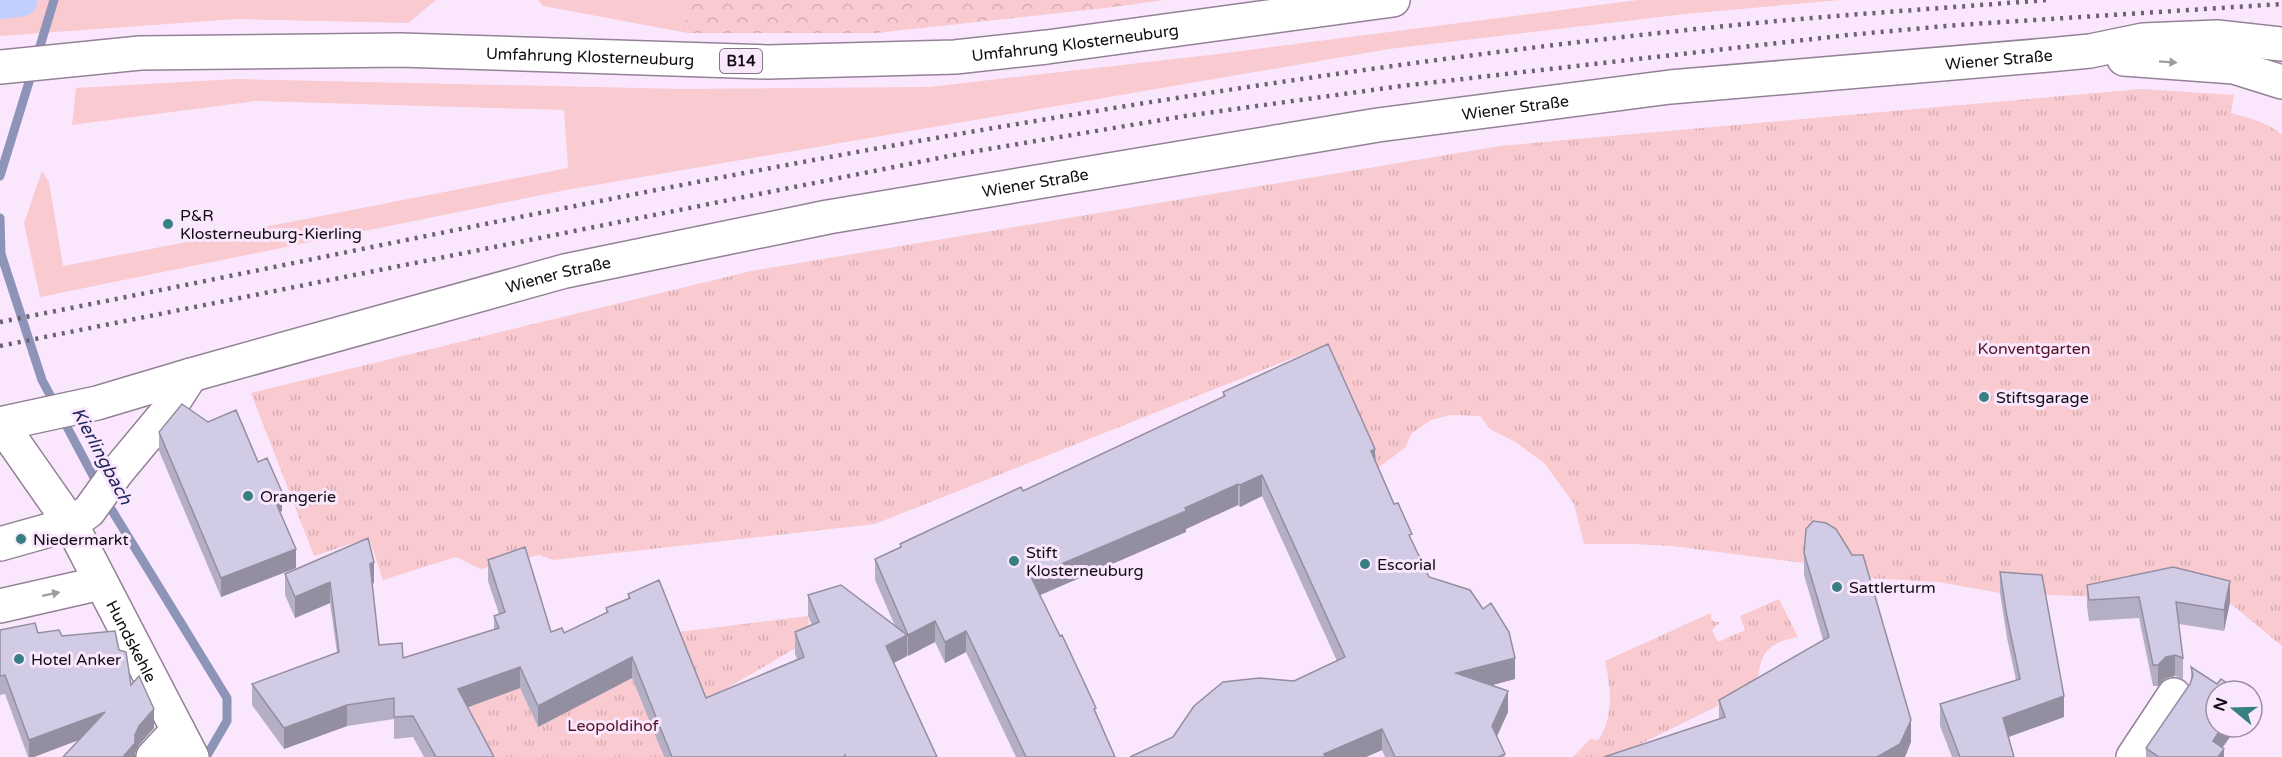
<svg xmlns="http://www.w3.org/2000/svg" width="2282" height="757" font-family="'Varela Round',sans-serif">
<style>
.grass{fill:#f9cad0}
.forest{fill:url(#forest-crowns)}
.park{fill:url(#park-tufts)}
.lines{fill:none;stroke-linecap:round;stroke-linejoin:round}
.stream{stroke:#8d94b7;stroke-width:9}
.canal{stroke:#c2cffe;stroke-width:33}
.minor-casing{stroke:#938296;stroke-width:36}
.tertiary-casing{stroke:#938296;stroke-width:36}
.primary-casing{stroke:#938296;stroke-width:36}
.minor{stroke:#fff;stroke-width:33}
.tertiary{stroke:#fff;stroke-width:33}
.primary{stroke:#fff;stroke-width:33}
.rail{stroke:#6c616e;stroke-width:4.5;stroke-dasharray:3 6;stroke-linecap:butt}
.wall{fill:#b5afc5}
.shaded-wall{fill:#938ea0}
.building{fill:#d2cbe5;stroke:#938ea0;stroke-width:1.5}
.oneway{fill:#a09da0}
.poi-dot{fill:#377f83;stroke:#fae7fd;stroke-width:2}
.labels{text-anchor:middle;stroke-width:6;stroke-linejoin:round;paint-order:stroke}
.shield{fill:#fae7fd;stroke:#574d58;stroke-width:1.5}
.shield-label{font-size:15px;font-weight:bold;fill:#110b12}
.street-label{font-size:16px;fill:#110b12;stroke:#fae7fd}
.poi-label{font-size:16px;fill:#110b12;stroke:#fae7fd;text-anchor:start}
.park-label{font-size:16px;fill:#531123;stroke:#fae7fd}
.water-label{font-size:18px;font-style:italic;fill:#1d255a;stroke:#fae7fd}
</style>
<defs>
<pattern id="forest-crowns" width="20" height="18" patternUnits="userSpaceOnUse" patternTransform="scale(1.5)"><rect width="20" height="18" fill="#f9cad0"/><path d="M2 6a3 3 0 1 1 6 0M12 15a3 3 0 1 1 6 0" fill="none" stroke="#d4acb2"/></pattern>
<pattern id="park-tufts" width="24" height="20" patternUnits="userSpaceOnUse" patternTransform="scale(1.5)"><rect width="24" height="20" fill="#f9cad0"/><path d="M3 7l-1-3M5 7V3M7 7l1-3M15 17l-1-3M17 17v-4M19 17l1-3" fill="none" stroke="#d4acb2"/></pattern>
</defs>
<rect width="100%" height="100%" fill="#fae7fd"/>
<path class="grass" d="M0,0h436l-28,23 -171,-4 -237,17z
M538,0h145l5,33 -145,-27z
M1638,0h202l-155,14 -296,35 -823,141 -526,107 -16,-74 18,-52 7,11 14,84 505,-98 -4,-58 -308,-9 -184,24 4,-37 160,-9 446,10 247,-2 281,-32z"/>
<path class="forest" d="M683,0h481l-58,8 -230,25h-188z"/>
<path class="park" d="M2141,89l93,6 -3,18c17,5 37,9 51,22v511l-52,-43 -57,-15 -47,10 -126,-5 -62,-11 -90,-5 -44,-14 -132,-17 -40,-2h-48l-10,-40 -29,-40 -28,-21 -27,-14 -10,-13 -29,-1 -20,5 -20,14 -6,14 -30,22 -47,-105 -15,-15 -438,174 -322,36 -14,-5 -59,14 -24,-12 -73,23 -14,-42 -55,18 -63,-163 500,-122 749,-125z
M1779,599l19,38c-32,6 -39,17 -40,49l-144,71h-41l17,-18 8,1c16,-21 13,-54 7,-79l106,-48v6l4,3h5l-8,8 6,12 27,-12 -5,-14z
M808,616l3,23 -111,65 -29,-71z
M632,678l32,79h-181l-25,-46 62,-23 18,39z"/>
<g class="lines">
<path class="stream" d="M37,56l17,-56
M0,176l33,-107
M0,218l1,36 41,126 57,107
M105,499l122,199v23l-21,36"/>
<path class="canal" d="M0,3l21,-3"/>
<g class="minor-casing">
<g id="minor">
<path id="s1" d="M1,424l70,100 121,233"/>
<path d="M0,544l71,-20 18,-13 28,-39 50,-60 24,-37"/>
<path d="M0,606l101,-23"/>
<path d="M153,757l25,-27"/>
<path d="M2133,757l41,-62"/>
</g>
</g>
<g class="tertiary-casing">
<g id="tertiary">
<path d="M2124,59l110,8 48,15"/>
<path id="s2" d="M0,424l97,-21 94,-28 374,-104 263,-54 550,-92 292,-38 378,-32 42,-4 53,-11 74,-3 65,7"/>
</g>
</g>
<g class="primary-casing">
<g id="primary">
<path id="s3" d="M0,67l140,-14 260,-3 368,12 187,-5 92,-10 346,-47"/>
</g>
</g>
<use href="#minor" class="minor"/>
<use href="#tertiary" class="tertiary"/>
<use href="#primary" class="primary"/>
<path class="rail" d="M0,322c327,-64 653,-136 982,-192 263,-45 529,-84 795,-109 90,-8 180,-14 270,-21
M0,346l959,-192 226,-38 216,-30 447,-51 109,-10 325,-21"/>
</g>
<path class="wall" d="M1223,392l152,68 19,44 35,73 86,102 -24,6 17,27 -11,24 8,21h-120l-3,-7 -16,7h-236l207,-96 -75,-165 -22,11 -2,-2 -52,24v3l-146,63 56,117 19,45h-99l-50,-105 -21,11 -10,-21 -27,14 -1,-2v2l-13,7 43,94h-273l-32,-79 -94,49 -18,-39 -53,19 27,50h-70l-11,-20 -19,2v-20l-47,7 -63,23 -32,-44v-21l85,-31 -7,-50 -35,15 -10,-23v-21l89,9 -2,1 7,61 24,13 91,-29v-13l5,-2 -11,-33v-21l63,72 13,1 42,-20v-5l22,-9v-5l78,104 91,-39 -2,-5v-22l17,-7 -4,-9v-21l87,31 -20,-46v-21l25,-11v-4l123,-53 200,-94z
M159,432l99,30 24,49 -2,1 16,56 -75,29 -62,-146z
M1804,553l107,189 -192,-23v-19l104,-60 -19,-65z
M2000,572l64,145 -56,20 6,20h-62l-12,-31v-22l76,-24 -9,-42 -7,-45z
M2087,585l143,17 -6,29 -45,-7 4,34v21l-8,-3 -9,2 -8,8h-5l-14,-68 -50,3 -2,-15z
M0,630l38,3 24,3 57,14 12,35 23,43 -15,17 -4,8v4l-57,-17 -44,17h-6l-23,-63 -5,1z
M2191,667l31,81 2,9h-78v-9l44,-64 1,-4z"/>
<path class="shaded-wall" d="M1375,449v21l-4,-19z
M1262,475v21l-22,11v-22z
M1238,484v21l-52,24v3l-155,67v-22z
M282,492v19l-9,4v-19z
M296,549v19l-75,29v-19z
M374,562v21l-4,2v-21z
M2230,581v21l-6,29v-21z
M330,582v21l-35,15v-21z
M935,621v21l-27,14v-21z
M966,631v21l-21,11v-21z
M907,635v21l-21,11v-21z
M2175,655v21l-9,2 -8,8v-21l8,-8z
M632,657v21l-94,49v-21z
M1515,658v21l-59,16v-22z
M520,667v21l-62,23v-22z
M1508,691v21l-16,35v-21z
M2064,696v21l-61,22v-21z
M347,705v21l-63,23v-21z
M154,709v19l-15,17 -4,8v4h-12l16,-31z
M105,712v18l-71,27h-5v-17z
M1911,720v22l-6,15h-28z
M2222,727h15l-21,30 -3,-16z
M1382,729v21l-16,7h-42v-3z
M2224,749v8h-6z"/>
<path class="building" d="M1328,344l47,105 -4,2 23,53 4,-1 14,31 -3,1 20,42 41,13 13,19 8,-6 18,29 6,26 -59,15 52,18 -16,35 13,28 -7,3h-103l-13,-28 -58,25 1,3h-195l43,-20 21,-31 29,-24 36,-4 35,3 51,-24 -83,-182 -22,10 -2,-1 -53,24 1,3 -155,66 29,59 2,-1 34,73 -2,1 21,48h-89l-60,-126 -21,11 -10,-21 -27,14 -33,-76 26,-12 -1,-3 121,-57 2,4 202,-95 -2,-4z
M182,404l26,18 28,-12 22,52 9,-4 15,34 -9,4 23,53 -75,29 -62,-146z
M1813,521l13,2 10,6 16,26h11l48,165 -11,24 -23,13h-273l121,-40 -6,-17 110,-63 -25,-84 2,-24z
M368,538l6,24 -4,2 9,81 23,-2 1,15 96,-30 -5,-12 11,-4 -17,-52 37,-13 26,85 11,-4 2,5 44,-21 -2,-4 24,-10 -2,-4 31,-14 47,118 98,-41 -9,-25 24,-10 -11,-27 33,-10 66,50 -21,11 51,111h-91l-1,-2 -2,2h-171l-40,-100 -94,49 -18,-39 -62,22 36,68h-58l-23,-41 -19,1v-19l-47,7 -63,23 -32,-44 87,-32 -9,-70 -35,15 -10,-23z
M2173,567l57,14 -6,29 -48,-8 7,56 -8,-3 -9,2 -8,8h-5l-14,-68 -50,3 -2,-15z
M2000,572l42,3 22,121 -61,22 11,39h-54l-20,-53 80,-25 -13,-62z
M35,623l3,10 21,-3 3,6 53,-5 4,19 7,2 5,33 8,-9 15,33 -15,17 -4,9v8l-12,14h-60l42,-45 -76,28 -24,-65 -5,1v-46z
M2191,667l26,17 4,-5 18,12h-23v36h6l-9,14 11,8 -6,8h-59l-13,-9 44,-64 3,-9z"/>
<defs><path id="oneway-solid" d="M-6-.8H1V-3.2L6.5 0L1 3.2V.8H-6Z" transform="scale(1.5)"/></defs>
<g class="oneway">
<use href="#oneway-solid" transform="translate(2168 62) rotate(4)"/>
<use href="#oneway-solid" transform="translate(51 594) rotate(-12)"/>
</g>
<g class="poi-dot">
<circle cx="168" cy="224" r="6"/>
<circle cx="1984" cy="397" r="6"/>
<circle cx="248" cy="496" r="6"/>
<circle cx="21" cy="539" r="6"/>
<circle cx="1014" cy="561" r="6"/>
<circle cx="1365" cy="564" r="6"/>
<circle cx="1837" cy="587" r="6"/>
<circle cx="19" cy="659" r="6"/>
</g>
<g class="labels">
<rect class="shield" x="720" y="49" width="42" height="24" rx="4.5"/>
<g class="shield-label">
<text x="741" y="66">B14</text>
</g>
<g class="street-label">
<text dy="6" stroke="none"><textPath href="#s3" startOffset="1077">Umfahrung Klosterneuburg</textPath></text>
<text dy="6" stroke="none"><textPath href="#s3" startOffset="591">Umfahrung Klosterneuburg</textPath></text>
<text dy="6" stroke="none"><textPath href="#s2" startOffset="2036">Wiener Straße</textPath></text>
<text dy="6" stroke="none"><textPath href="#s2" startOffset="1550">Wiener Straße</textPath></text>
<text dy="6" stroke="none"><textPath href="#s2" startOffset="1064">Wiener Straße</textPath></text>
<text dy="6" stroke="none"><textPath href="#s2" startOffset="578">Wiener Straße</textPath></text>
<text dy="6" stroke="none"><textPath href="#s1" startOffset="254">Hundskehle</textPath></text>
</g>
<g class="poi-label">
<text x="180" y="221">P&amp;R<tspan x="180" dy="18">Klosterneuburg-Kierling</tspan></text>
<text x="1996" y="403">Stiftsgarage</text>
<text x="260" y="502">Orangerie</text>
<text x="33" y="545">Niedermarkt</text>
<text x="1026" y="558">Stift<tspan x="1026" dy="18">Klosterneuburg</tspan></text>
<text x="1377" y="570">Escorial</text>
<text x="1849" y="593">Sattlerturm</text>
<text x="31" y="665">Hotel Anker</text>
</g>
<g class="park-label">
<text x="2034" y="354">Konventgarten</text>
<text x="613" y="731">Leopoldihof</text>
</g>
<g class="water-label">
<text transform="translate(102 456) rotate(62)" y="6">Kierlingbach</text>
</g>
</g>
<g transform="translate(2234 709) rotate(289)"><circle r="28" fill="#fae7fd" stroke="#9d8f9f" stroke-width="1.5"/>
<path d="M0-4.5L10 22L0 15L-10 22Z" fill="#377f83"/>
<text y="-9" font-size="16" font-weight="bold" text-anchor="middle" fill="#110b12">N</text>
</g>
</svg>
